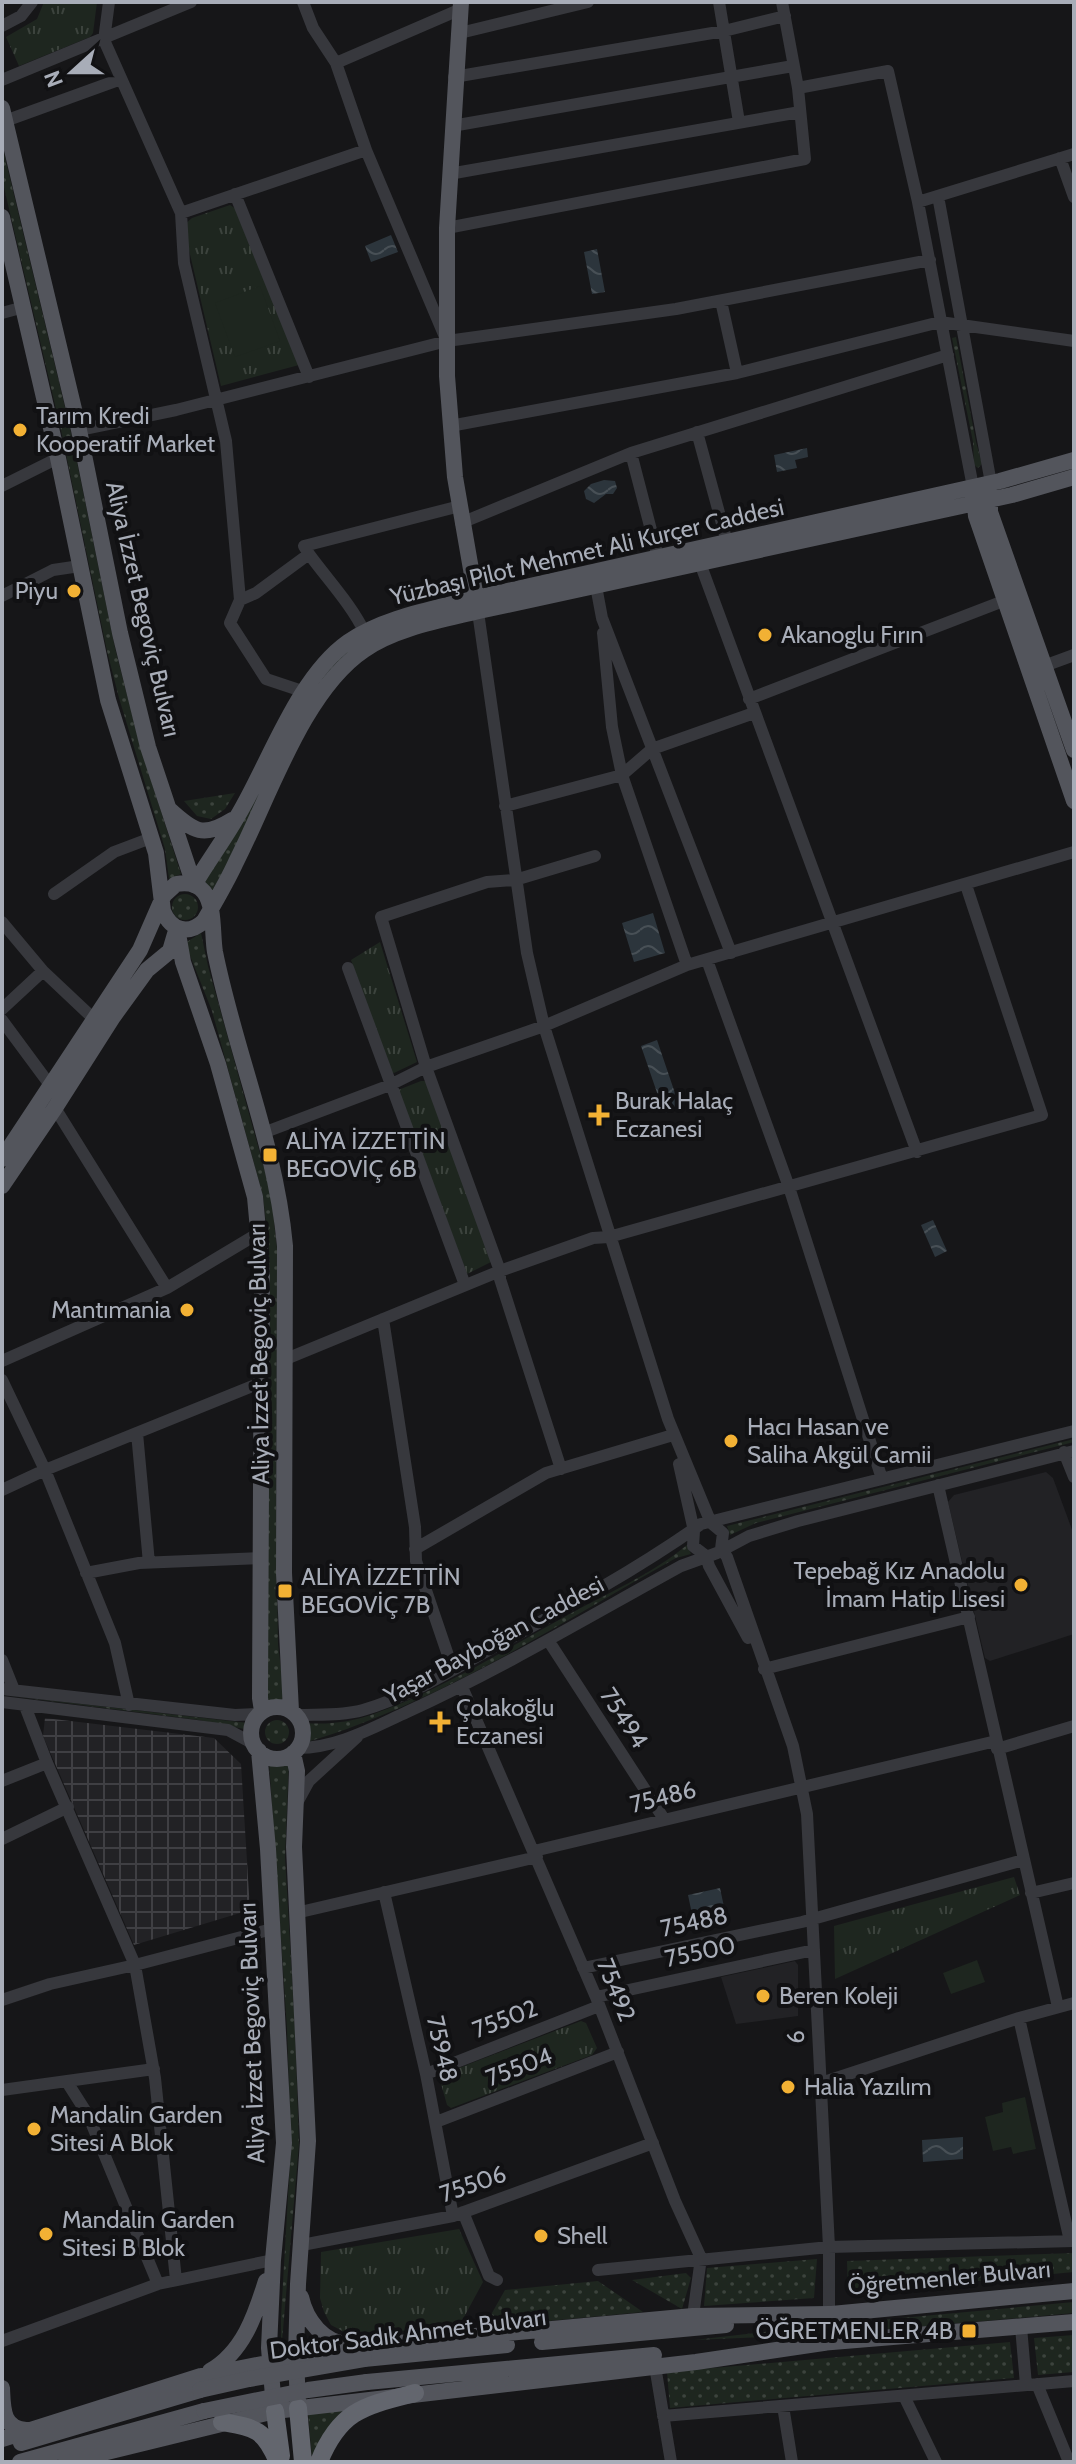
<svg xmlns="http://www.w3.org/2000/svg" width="1076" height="2464" font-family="Cabin,sans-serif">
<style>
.built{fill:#222225}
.industrial{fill:url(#industrial-grid)}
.grass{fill:url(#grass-dots)}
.park{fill:url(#park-tufts)}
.pitch{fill:#1e261f}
.water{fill:url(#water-waves)}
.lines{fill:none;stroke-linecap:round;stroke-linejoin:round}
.minor{stroke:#37383d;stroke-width:12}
.major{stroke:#53555c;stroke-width:16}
.highway{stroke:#63666e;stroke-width:18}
.major-bridge{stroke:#53555c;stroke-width:16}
.poi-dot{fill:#f2b134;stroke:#111113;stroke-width:3}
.labels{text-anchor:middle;stroke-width:8;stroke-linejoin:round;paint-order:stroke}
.poi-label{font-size:24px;fill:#a8adb8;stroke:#111113;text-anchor:start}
.street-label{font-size:24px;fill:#a8adb8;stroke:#111113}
</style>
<defs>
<pattern id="industrial-grid" width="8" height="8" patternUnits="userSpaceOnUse" patternTransform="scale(2)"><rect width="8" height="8" fill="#222225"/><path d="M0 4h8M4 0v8" fill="none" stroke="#3f3f43"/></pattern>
<pattern id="grass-dots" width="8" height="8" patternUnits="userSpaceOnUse" patternTransform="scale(2)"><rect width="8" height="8" fill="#1e261f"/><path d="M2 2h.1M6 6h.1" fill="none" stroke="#3c433d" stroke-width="1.8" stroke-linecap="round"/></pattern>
<pattern id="park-tufts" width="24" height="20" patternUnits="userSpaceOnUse" patternTransform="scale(2)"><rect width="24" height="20" fill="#1e261f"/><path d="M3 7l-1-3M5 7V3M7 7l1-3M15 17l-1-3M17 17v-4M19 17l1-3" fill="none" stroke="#3c433d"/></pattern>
<pattern id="water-waves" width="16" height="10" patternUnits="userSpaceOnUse" patternTransform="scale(2)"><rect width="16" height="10" fill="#2c353c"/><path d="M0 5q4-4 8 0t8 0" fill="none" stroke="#485056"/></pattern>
</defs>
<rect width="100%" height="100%" fill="#161618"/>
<path class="built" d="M1046,1472l7,6 21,57v99l-84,27 -5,-3 -37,-156 6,-7z
M795,1961l3,4v51l-62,8 -15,-47z"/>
<path class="industrial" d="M45,1718l169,20 27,26 9,146 -116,35 -91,-209z"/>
<path class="grass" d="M2,145l68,283 45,220 25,98 41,128 -12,5 -4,-30 -46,-151 -12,-47 -46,-221 -59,-251z
M956,337l20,105 6,22 -4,4 -4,-3 -1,-23 -21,-104z
M376,634l-34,26 -131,233 -8,-16 117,-199 20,-22z
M235,793l-10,16 -14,10 -14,-3 -13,-15z
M172 907a13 13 0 1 1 26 0a13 13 0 1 1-26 0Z
M201,933l7,33 63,227 6,56 -1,267 2,128 7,59 -18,2 2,-455 -6,-54 -51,-185 -27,-68z
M1074,1439v3l-318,81 -26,12 -3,-9z
M687,1545l4,9 -15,4c-119,67 -238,145 -369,184l-2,-19c23,2 44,-1 66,-8 68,-24 132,-64 195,-99 40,-22 86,-42 121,-71z
M2,1695l246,28 1,7 -50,-10z
M265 1732a12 12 0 1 1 24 0a12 12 0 1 1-24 0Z
M269,1761h20l-4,96 10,172 4,115 -18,209v-36l10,-173 -4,-115z
M1074,2253v19l-226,21 -1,-32z
M817,2259l-3,39 -110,8 3,-38z
M686,2273l5,5 -9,31 -50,-29z
M598,2281l45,31 -159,15 21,-37z
M1074,2302v11l-237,21 -143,6 142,-16z
M1074,2335v37l-36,3 -4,-37z
M1010,2342l4,36 -344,30 -3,-36z
M344,2410l-17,19 -15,30 -4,-46z"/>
<path class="park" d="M44,2h53l-4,31 -3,4 -71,29 -13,-29 31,-18z
M230,205l6,4 63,156 -78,21 -36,-153v-9l7,-6z
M380,942l37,120 -23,11 -4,-1 -39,-112z
M421,1081h5l65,181 -24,12 -69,-184z
M1014,1877l6,18 -185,84 -1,-53z
M581,2021l5,2 11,25 -5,7 -141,53 -4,-3 -7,-25 3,-6z
M459,2229l24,53 -20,37 -19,10 -98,4 -15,-8 -7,-13 -4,-14 1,-46z"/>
<path class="pitch" d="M260,286l20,55 -45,16 -20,-54z
M977,1960l8,22 -34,12 -8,-21z
M1025,2097l11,52 -23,5 -2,-7 -18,4 -8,-34 18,-5 -1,-9z"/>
<path class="water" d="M391,235l7,17 -27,10 -6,-16z
M597,249l8,43 -13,2 -8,-42z
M807,448l1,9 -13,3 2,8 -20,4 -3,-17z
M604,480l11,1 2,7 -4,6h-7l-12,9 -8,-4 -2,-8 7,-7z
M653,913l12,40 -31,9 -12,-39z
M657,1040l23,68 -16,5 -23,-67z
M933,1220l14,31 -12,6 -14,-32z
M720,1888l4,19 -32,7 -4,-19z
M963,2137v22l-40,3 -1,-22z"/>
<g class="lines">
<path class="minor" d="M109,2l-5,38 77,173 3,50 42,178 14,159
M303,2l10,26 23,35 30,87 79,187
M719,2l20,120
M2,26l19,-10 11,-14
M460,33l128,-31
M336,63l125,-54
M454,77l270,-46 61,-15
M2,80l189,-78
M798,88l90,-17 30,131 55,285
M5,121l116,-42
M452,126l341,-60
M1060,158l14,39
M449,174l351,-62
M235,194l74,183
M938,196l53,287
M918,202l156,-48
M181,213l185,-63
M447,228l358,-69 -7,-71 -16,-86
M721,301l16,72
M2,313l22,-6
M450,426l287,-53 203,-51 134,19
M79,430l97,-20 271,-69 229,-32 254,-49
M697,432l30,110
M631,453l27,104
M2,486l56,-28
M461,523l170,-70 317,-98
M309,554l-5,-8 156,-40
M700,563l217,589
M596,586l6,32 129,335
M2,596l51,-26 27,-4
M477,605l50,348 17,73 124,393 43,104 12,10 -2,16 6,8 66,189 14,68 22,433v67
M603,633l9,94 10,48 65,190
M1044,666l30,-11
M305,692l-39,-13 -36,-56 10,-23 16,-7 53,-39c19,26 42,50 56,79
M749,699l257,-99
M505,806l117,-31 30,-26 102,-36
M54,894l60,-42 37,-14
M2,922l41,49 51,48
M707,960l82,227 93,292
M348,968l117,317
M2,1009l41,-38
M2,1020l48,65
M55,1108l112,180
M263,1133l127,-48 36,-18 118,-41 143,-61 387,-113
M383,1319l32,208 1,34 37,109
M286,1359l214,-88 93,-33 16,-1 433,-122 -76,-230
M2,1361l165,-73 92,-55
M2,1380l43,90 -43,20
M137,1433l12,130
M1064,1452l10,25
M679,1464l15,67 -1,15 13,10 3,10 39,72
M561,1469l-61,-190v-8l-74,-204 -45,-150 106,-35 28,-2 80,-24
M938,1485l120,522
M415,1549l131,-76 127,-38
M86,1573l53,-10 121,-5
M548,1640l116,179
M2,1660l12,30
M764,1669l205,-52
M462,1687l134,310 79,204 26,57 -8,58
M2,1689l233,26 24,-1
M2,1702l226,28 26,14
M129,1705l-14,-62 -70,-173 215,-87
M25,1706l22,57 88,202 20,113 21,202
M296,1715c22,-1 46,1 67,-5 46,-13 91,-41 133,-64 70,-38 140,-76 205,-122l373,-93
M298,1748c39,0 74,-20 109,-36 94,-43 183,-96 274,-146l36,-13 32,-17 49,-15 276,-70
M997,1749l77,-23
M2,1781l45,-18
M297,1803l12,-22 48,-44
M2,1839l66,-32
M534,1851l462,-110
M384,1892l42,182 27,142
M1031,1893l43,-10
M296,1913l241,-56
M583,1968l219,-46 221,-62
M596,1997l218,-47
M2,2000l48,-16 85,-19 137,-36
M1019,2018l51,223
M426,2074l173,-68
M67,2082l21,33 70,169
M821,2083l198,-65 55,-15
M2,2090l152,-21
M436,2122l182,-70
M463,2212l26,64 8,4
M302,2245l151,-29 200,-73
M598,2270l231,-23 245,-6
M1021,2327l5,58
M2,2341l156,-57 115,-24
M655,2366l16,96
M1037,2384l32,78
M904,2396l32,66
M783,2406l9,56
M663,2416l411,-35"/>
<path class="major" d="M461,2l-14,226v148l8,101 21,121
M2,108l77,322 41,203 28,114 46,138
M2,217l56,241 50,242 48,153 7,58c8,19 25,25 41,10 11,-19 23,-39 32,-59 33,-64 67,-171 128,-212 32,-22 78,-30 115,-39l533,-116 62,-18
M990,489v23l84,238
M974,495l2,21 98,285
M170,810c24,22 33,28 62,10
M194,885c14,-24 30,-45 43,-68 32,-53 60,-139 111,-175 36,-25 86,-33 128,-44l524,-117 74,-21
M177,928l6,34 35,102 37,133 7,76 -2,425 2,13
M2,1159l138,-209 24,-55 12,-11c11,-2 21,-1 28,8 11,14 8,43 11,60 20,100 61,193 70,294l-1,327 7,138
M2,1186l53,-78 58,-91 34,-47 23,-19 5,-17
M251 1733a26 26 0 1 1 52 0a26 26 0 1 1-52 0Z
M259,1751l9,98 16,294 -11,117 -4,88 5,60
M293,1753l4,18 -3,76 14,294 -10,143 -2,72 2,50
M301,2297c5,23 23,47 48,47
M821,2315l253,-24
M542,2342l184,-17
M820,2343l254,-21
M364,2359l143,-14
M210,2371c33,-19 45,-55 56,-90
M367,2382l287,-27
M2,2388c1,20 0,40 24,42
M2,2439l199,-63 143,-28 349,-32 136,-2
M21,2443l179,-53
M20,2462l184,-51
M66,2462l209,-51 421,-49 134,-20"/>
<path class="highway" d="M298,2408l5,54
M275,2411l6,45
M222,2422c34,6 42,7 56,40
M319,2462c21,-52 45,-56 96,-69"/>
<path class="major-bridge" d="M200,2390l49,-11 115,-20
M204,2411l104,-21 59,-8"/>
</g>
<g class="poi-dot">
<circle cx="20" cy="430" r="8"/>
<circle cx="74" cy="591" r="8"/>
<circle cx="765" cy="635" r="8"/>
<path d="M595 1103h8v8h8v8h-8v8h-8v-8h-8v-8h8z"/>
<rect x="262" y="1147" width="16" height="16" rx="4"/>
<circle cx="187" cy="1310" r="8"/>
<circle cx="731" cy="1441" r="8"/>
<circle cx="1021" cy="1585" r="8"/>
<rect x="277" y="1583" width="16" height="16" rx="4"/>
<path d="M436 1710h8v8h8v8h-8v8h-8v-8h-8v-8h8z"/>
<circle cx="763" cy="1996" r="8"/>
<circle cx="788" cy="2087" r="8"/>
<circle cx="34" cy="2129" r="8"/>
<circle cx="46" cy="2234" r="8"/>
<circle cx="541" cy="2236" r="8"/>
<rect x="961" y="2323" width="16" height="16" rx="4"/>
</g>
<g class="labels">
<g class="poi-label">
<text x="36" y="424">Tarım Kredi<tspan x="36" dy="28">Kooperatif Market</tspan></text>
<text x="58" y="599" text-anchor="end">Piyu</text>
<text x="781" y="643">Akanoglu Fırın</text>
<text x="615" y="1109">Burak Halaç<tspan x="615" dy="28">Eczanesi</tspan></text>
<text x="286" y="1149">ALİYA İZZETTİN<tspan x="286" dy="28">BEGOVİÇ 6B</tspan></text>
<text x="171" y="1318" text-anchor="end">Mantımania</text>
<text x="747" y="1435">Hacı Hasan ve<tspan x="747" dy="28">Saliha Akgül Camii</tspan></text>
<text x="1005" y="1579" text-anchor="end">Tepebağ Kız Anadolu<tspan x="1005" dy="28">İmam Hatip Lisesi</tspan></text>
<text x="301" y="1585">ALİYA İZZETTİN<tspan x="301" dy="28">BEGOVİÇ 7B</tspan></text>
<text x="456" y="1716">Çolakoğlu<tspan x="456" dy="28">Eczanesi</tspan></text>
<text x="779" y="2004">Beren Koleji</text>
<text x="804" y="2095">Halia Yazılım</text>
<text x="50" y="2123">Mandalin Garden<tspan x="50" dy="28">Sitesi A Blok</tspan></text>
<text x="62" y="2228">Mandalin Garden<tspan x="62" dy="28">Sitesi B Blok</tspan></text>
<text x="557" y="2244">Shell</text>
<text x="953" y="2339" text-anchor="end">ÖĞRETMENLER 4B</text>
</g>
<g class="street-label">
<text transform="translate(587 552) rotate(-13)" y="8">Yüzbaşı Pilot Mehmet Ali Kurçer Caddesi</text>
<text transform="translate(143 609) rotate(77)" y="8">Aliya İzzet Begoviç Bulvarı</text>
<text transform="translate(259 1354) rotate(-91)" y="8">Aliya İzzet Begoviç Bulvarı</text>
<text transform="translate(494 1640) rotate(-28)" y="8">Yaşar Bayboğan Caddesi</text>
<text transform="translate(624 1718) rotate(57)" y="8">75494</text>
<text transform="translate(663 1797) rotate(-14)" y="8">75486</text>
<text transform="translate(694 1922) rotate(-12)" y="8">75488</text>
<text transform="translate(700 1952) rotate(-12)" y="8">75500</text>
<text transform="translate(616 1990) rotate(68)" y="8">75492</text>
<text transform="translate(505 2019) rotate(-21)" y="8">75502</text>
<text transform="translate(252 2033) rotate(-92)" y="8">Aliya İzzet Begoviç Bulvarı</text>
<text transform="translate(796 2037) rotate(-93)" y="8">6</text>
<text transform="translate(442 2049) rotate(77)" y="8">75948</text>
<text transform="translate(519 2067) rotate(-21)" y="8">75504</text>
<text transform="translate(473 2184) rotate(-19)" y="8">75506</text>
<text transform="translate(949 2278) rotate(-5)" y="8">Öğretmenler Bulvarı</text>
<text transform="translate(408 2334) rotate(-7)" y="8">Doktor Sadık Ahmet Bulvarı</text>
</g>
</g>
<rect width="1076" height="2464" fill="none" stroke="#a8adb8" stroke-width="8"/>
<g transform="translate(72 72) rotate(249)" stroke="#111113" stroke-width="6" paint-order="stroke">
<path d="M0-6L14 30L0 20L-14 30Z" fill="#a8adb8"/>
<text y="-12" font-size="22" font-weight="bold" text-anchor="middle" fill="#a8adb8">N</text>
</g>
</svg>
